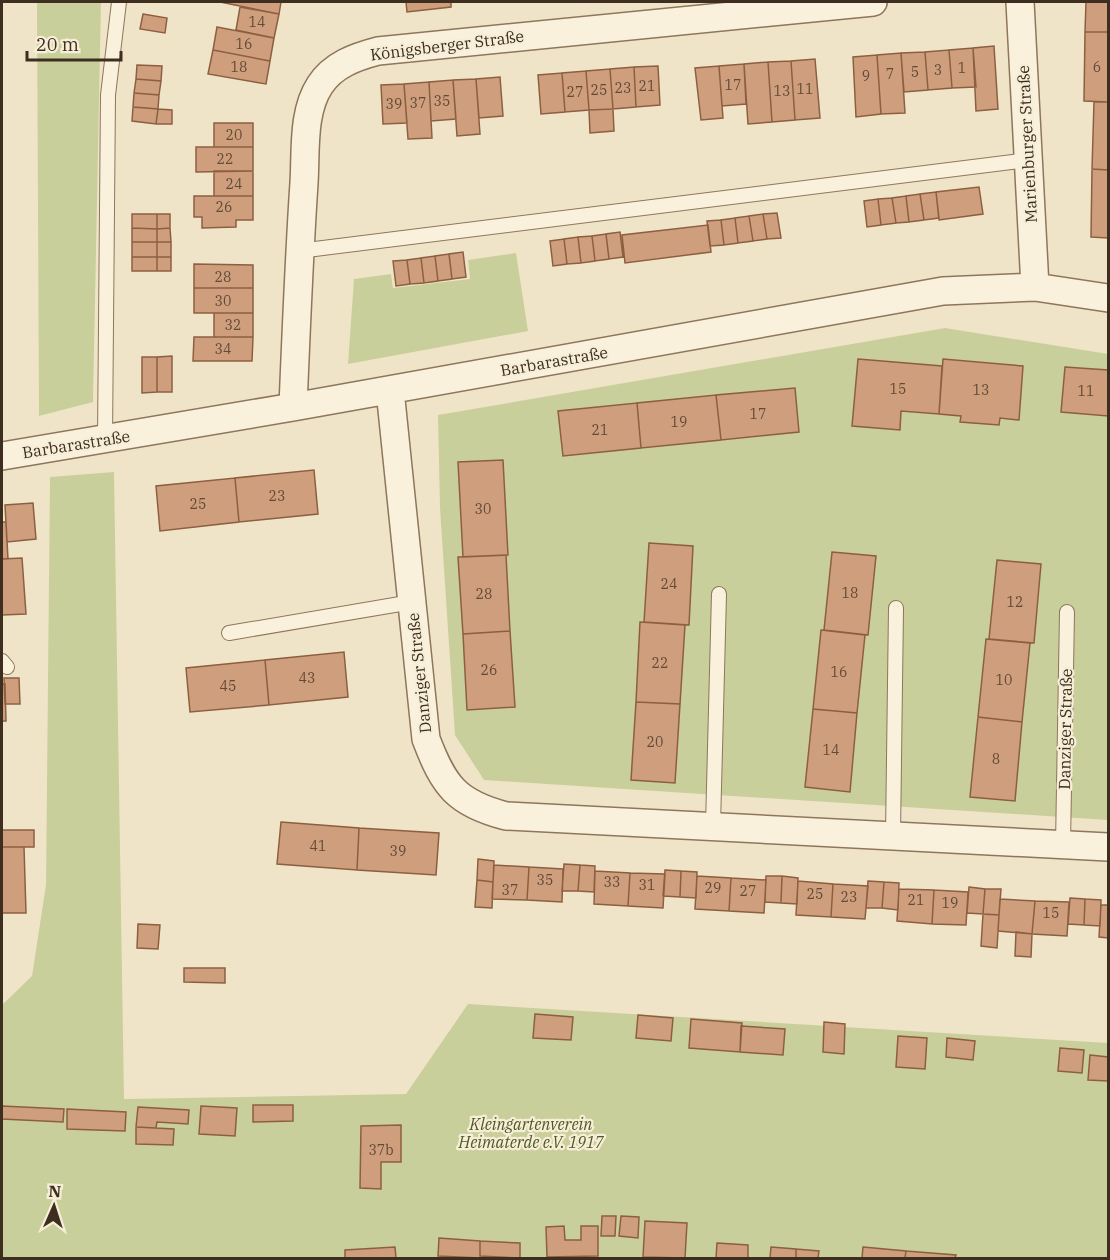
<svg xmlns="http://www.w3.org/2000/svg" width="1110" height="1260" font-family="'IBM Plex Serif',serif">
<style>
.green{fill:#c9cf9b}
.building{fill:#cf9f7d;stroke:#8d5f41;stroke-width:1.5}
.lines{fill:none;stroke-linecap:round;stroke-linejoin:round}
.service-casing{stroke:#8d765c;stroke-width:16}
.minor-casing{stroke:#8d765c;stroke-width:30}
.service{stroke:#faf1dc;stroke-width:14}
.minor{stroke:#faf1dc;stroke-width:27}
.labels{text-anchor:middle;stroke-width:4.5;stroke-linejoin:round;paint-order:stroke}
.number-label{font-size:14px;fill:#624a37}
.street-label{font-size:16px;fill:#3d2e20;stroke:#f7eed8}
.park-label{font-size:16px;font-style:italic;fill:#4d5a26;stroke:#f7eed8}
</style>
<rect width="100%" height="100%" fill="#f0e4c8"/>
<path class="green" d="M37,2h64l-8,400 -54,14z
M516,253l12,78 -180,33 6,-85 37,-5 2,14 77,-9 -2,-19z
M945,328l163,26v466l-624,-40 -29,-45 -15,-227 -2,-93z
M114,472l10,627 282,-5 62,-90 640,39v215h-1106v-253l30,-29 14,-91 4,-408z"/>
<path class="building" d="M220,2h61l-2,12z
M406,2h45v5l-44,5z
M1086,2h22v30h-23z
M240,7l39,7 -5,24 -38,-8z
M143,14l24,4 -2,15 -25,-4z
M217,27l57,11 -4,23 -57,-11z
M1085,32h23v70l-24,-1z
M994,46l4,63 -22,2 -3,-63z
M973,48l3,39 -24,1 -3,-38z
M213,50l57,11 -4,23 -58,-10z
M949,50l3,38 -24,2 -3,-38z
M925,52l3,38 -24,2 -3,-39z
M901,53l4,60 -24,1 -4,-59z
M877,55l4,59 -25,3 -3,-60z
M815,59l5,59 -25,2 -4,-59z
M791,61l4,59 -23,2 -4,-60z
M768,62l4,60 -24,2 -4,-60z
M744,64l2,40 -24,2 -3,-40z
M137,65l25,1 -1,15 -25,-2z
M658,66l2,39 -24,2 -2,-40z
M719,66l4,52 -22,2 -6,-52z
M634,67l2,40 -23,2 -3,-40z
M610,69l3,40 -24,1 -3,-39z
M586,71l3,39 -24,2 -3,-39z
M562,73l3,39 -24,2 -3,-39z
M500,77l3,39 -24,2 -3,-39z
M136,79l25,2 -2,14 -25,-2z
M476,79l4,55 -23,2 -4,-56z
M453,80l3,39 -25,2 -2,-39z
M429,82l3,56 -24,1 -4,-55z
M404,84l3,39 -24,1 -2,-39z
M134,93l25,2 -1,14 -25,-2z
M1094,102h14v68l-16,-1z
M133,107l25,2 -2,15 -24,-3z
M158,109l14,1v14h-16z
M613,109l1,22 -24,2 -1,-23z
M214,123h39v24h-39z
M196,147h57v24l-57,1z
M1092,169l16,1v68l-17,-1z
M214,171h39v25h-39z
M979,187l4,27 -44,6 -3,-28z
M936,192l3,26 -15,2 -4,-26z
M920,194l4,26 -15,2 -3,-26z
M194,196h59v24h-17v7l-34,1v-11h-8z
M906,196l3,26 -13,1 -4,-25z
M892,198l4,25 -15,2 -3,-26z
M878,199l3,26 -14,2 -3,-26z
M777,213l4,25 -14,1 -4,-25z
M132,214h25v15l-25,-1z
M157,214h13v14l-13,1z
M763,214l4,25 -14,2 -4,-25z
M749,216l4,25 -15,2 -3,-25z
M735,218l3,25 -14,2 -3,-25z
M721,220l3,25 -14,1 -3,-25z
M708,225l3,27 -86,11 -3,-28z
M132,228l25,1v13h-25z
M170,228l1,14h-14v-13z
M620,232l3,25 -14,2 -3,-25z
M606,234l3,25 -14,2 -3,-25z
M592,236l3,25 -14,2 -3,-26z
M578,237l3,26 -14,1 -3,-25z
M564,239l3,25 -14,2 -3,-25z
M132,242h25v15h-25z
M157,242h14v15h-14z
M463,252l3,25 -14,2 -3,-25z
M449,254l3,25 -14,2 -3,-25z
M435,256l3,25 -14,2 -3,-25z
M132,257h25v14h-25z
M157,257h14v14h-14z
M421,258l3,25 -14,1 -3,-24z
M407,260l3,24 -14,2 -3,-25z
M194,264l59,1v23h-59z
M194,288h59v25h-59z
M214,313h39v24h-39z
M194,337h59l-1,24h-59z
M172,356v36h-15v-35z
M142,357h15v35l-15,1z
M858,359l84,7 -3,48 -38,-3 -1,19 -48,-4z
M943,359l80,7 -4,54 -19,-2 -1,7 -39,-3 1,-6 -22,-2z
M1065,367l43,3v46l-47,-4z
M795,388l4,44 -78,8 -5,-45z
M716,395l5,45 -80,8 -4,-45z
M637,403l4,45 -78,8 -5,-45z
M503,460l5,95 -45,2 -5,-95z
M314,470l4,44 -79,8 -4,-44z
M235,478l4,44 -79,9 -4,-45z
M33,503l3,36 -29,3 -2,-37z
M2,522h4l2,37h-6z
M649,543l44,3 -4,79 -45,-3z
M832,552l44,4 -8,79 -44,-5z
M506,555l4,76 -47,3 -5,-77z
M22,558l4,56 -24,1v-56z
M997,560l44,4 -7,79 -45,-4z
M640,622l45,3 -5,79 -44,-2z
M821,630l44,5 -8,78 -44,-4z
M510,631l5,76 -48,3 -4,-76z
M986,639l44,4 -8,79 -44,-5z
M344,652l4,45 -79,8 -4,-45z
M265,660l4,45 -79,7 -4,-44z
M4,678h15l1,26h-15z
M2,684h3l1,37h-4z
M636,702l44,2 -5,79 -44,-3z
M813,709l44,4 -7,79 -45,-5z
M978,717l44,5 -7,79 -45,-4z
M281,822l78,6 -2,42 -80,-6z
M359,828l80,5 -3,42 -79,-5z
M2,830h32v17h-32z
M2,847h22l2,66h-24z
M478,859l16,2 -1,21 -16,-2z
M564,864l16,1 -2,26h-16z
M494,865l35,2 -2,33 -35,-1z
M580,865l15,1 -1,26 -16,-1z
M529,867l34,2 -1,33 -35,-2z
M665,870l16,1 -1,26 -17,-1z
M595,871l35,2 -2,33 -34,-2z
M681,871l16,1 -1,26 -16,-1z
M630,873l35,1 -2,34 -35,-2z
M697,876l34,2 -2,33 -34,-2z
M766,876h16l-1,27 -16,-1z
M782,876l16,2 -1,26 -16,-1z
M731,878l35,2 -2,33 -35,-2z
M477,880l16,2 -1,26 -17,-1z
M798,881l35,3 -2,33 -35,-2z
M868,881l16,1 -2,26h-16z
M884,882l15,1 -1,27 -16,-2z
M833,884l35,2 -3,33 -34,-2z
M969,887l16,2 -2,25 -16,-1z
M899,889l35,1 -2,34 -35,-3z
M985,889h16l-2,26 -16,-1z
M934,890l34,2 -2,33 -34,-1z
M1070,898l15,1 -1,26 -16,-1z
M1000,899l35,2 -3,33 -34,-3z
M1085,899l16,1 -1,26 -16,-1z
M1035,901l34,1 -2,34 -35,-2z
M1101,905h7v33l-9,-1z
M983,914l16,1 -2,33 -16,-2z
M138,924l22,1 -2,24 -21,-1z
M1016,932l16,2 -1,23 -16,-1z
M184,968h41v15l-41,-1z
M535,1014l38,3 -2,23 -38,-2z
M638,1015l35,3 -2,23 -35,-3z
M691,1019l51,4 -2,29 -51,-4z
M824,1022l21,2 -1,30 -21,-2z
M741,1026l44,3 -2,26 -43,-3z
M898,1036l29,2 -2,31 -29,-2z
M947,1038l28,3 -2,19 -27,-3z
M1060,1048l24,2 -2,23 -24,-2z
M1090,1055l18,2v24l-20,-1z
M253,1105h40v16l-40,1z
M2,1106l62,3 -1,13 -61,-3z
M201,1106l36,2 -2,28 -36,-2z
M138,1107l51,3 -1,14 -31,-2 -1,6 -20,-1z
M67,1109l59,3 -1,19 -58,-2z
M401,1125v37h-20v27l-21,-1 1,-62z
M136,1127l38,2 -1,16 -37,-1z
M602,1216h14l-1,20h-14z
M621,1216l18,1 -1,21 -19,-2z
M645,1221l42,2 -2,35 -42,-1z
M564,1226l1,14h16v-14h17v30l-51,1 -1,-30z
M439,1238l41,3v17l-42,-2z
M480,1241l40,2v15l-40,-2z
M717,1243l31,2v13h-32z
M395,1247l1,11h-51v-8z
M771,1247l25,2v9h-26z
M863,1247l43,4 -1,7h-43z
M796,1249l23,2 -1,7h-22z
M906,1251l50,4 -1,3h-50z"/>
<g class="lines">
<g class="service-casing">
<path id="service" d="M299,251l729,-91
M105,440l3,-345 11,-93
M229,633l183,-31
M2,661l5,6
M713,826l6,-232
M893,836l3,-228
M1063,845l4,-233"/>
</g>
<g class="minor-casing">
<path id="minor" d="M1020,2l15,285
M390,390l36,349c18,47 30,64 80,77l602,31
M293,407c3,-74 6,-149 11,-224 2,-31 -2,-71 16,-98 13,-20 35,-28 58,-34l495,-49
M2,456l291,-49 650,-116 92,-4 73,11"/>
</g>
<use href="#service" class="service"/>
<use href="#minor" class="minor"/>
</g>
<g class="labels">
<g class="number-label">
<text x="257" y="27">14</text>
<text x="244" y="49">16</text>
<text x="239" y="72">18</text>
<text x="1097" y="72">6</text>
<text x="962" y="73">1</text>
<text x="938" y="75">3</text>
<text x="915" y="77">5</text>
<text x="890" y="79">7</text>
<text x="866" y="81">9</text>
<text x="733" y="90">17</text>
<text x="647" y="91">21</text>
<text x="623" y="93">23</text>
<text x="805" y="94">11</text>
<text x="599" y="95">25</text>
<text x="782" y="96">13</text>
<text x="575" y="97">27</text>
<text x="442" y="106">35</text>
<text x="418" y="108">37</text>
<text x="394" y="109">39</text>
<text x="234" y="140">20</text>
<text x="225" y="164">22</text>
<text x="234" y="189">24</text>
<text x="224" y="212">26</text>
<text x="223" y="282">28</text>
<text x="223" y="306">30</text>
<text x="233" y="330">32</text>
<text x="223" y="354">34</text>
<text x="898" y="394">15</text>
<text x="981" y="395">13</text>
<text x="1086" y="396">11</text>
<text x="758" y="419">17</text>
<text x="679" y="427">19</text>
<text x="600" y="435">21</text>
<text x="277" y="501">23</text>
<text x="198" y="509">25</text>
<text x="483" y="514">30</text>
<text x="669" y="589">24</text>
<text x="850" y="598">18</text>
<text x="484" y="599">28</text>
<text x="1015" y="607">12</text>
<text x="660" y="668">22</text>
<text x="489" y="675">26</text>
<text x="839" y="677">16</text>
<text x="307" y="683">43</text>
<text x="1004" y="685">10</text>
<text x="228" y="691">45</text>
<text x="655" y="747">20</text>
<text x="831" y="755">14</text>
<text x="996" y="764">8</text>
<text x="318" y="851">41</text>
<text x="398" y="856">39</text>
<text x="545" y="885">35</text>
<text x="612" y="887">33</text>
<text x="647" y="890">31</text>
<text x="713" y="893">29</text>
<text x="510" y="895">37</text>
<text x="748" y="896">27</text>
<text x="815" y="899">25</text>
<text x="849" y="902">23</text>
<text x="916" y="905">21</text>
<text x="950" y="908">19</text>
<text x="1051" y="918">15</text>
<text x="381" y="1155">37b</text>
</g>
<g class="street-label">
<text transform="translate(447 45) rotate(-7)" y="6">Königsberger Straße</text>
<text transform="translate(1027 144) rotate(-93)" y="6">Marienburger Straße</text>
<text transform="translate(554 361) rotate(-10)" y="6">Barbarastraße</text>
<text transform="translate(76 444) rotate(-9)" y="6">Barbarastraße</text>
<text transform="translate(419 673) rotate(-96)" y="6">Danziger Straße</text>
<text transform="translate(1065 729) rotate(-89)" y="6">Danziger Straße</text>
</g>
<g class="park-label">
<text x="531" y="1130">Kleingartenverein<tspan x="531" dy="18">Heimaterde e.V. 1917</tspan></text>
</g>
</g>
<rect width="1110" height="1260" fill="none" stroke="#3d2e20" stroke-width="6"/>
<g transform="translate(54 1206) rotate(3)" stroke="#f7eed8" stroke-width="4.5" paint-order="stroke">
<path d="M0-4.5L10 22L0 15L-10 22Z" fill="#3d2e20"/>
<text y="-9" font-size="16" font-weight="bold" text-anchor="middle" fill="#3d2e20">N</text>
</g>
<path d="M27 51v9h94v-9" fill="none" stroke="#3d2e20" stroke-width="3"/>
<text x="36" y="51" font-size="18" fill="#3d2e20" stroke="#f7eed8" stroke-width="4.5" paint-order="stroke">20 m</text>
</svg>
